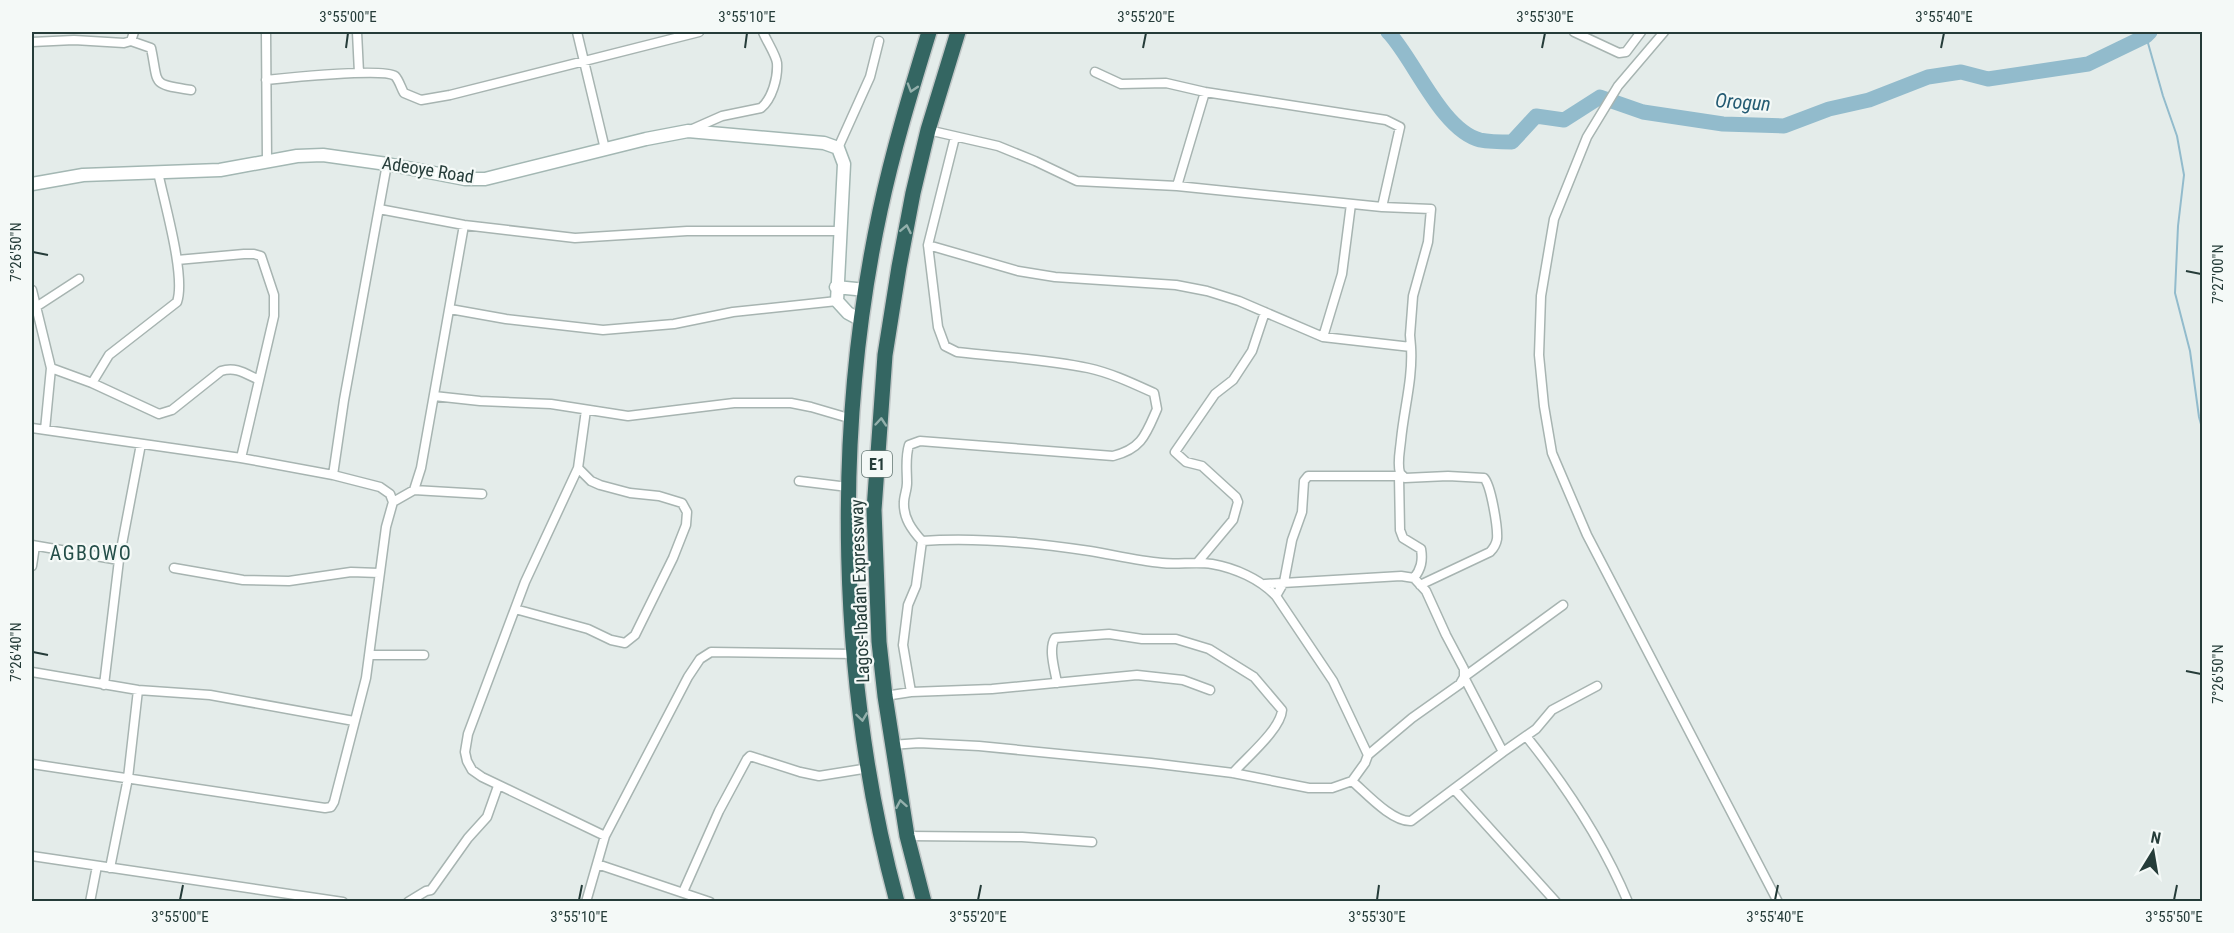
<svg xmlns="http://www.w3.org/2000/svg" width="2234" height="933" font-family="'Roboto Condensed',sans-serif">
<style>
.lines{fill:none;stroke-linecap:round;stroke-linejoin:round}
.stream{stroke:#92bbcc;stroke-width:2}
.river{stroke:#92bbcc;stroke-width:15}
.street-casing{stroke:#a7b4b1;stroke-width:11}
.secondary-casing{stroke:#a3b7b3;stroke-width:15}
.highway-casing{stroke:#c2c8c8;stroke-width:18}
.street{stroke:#fff;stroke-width:8}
.secondary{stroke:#fff;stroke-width:12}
.highway{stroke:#346662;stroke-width:15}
.oneway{stroke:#94b0ac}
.ticks{fill:none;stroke:#253c39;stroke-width:2}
.labels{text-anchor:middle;stroke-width:4.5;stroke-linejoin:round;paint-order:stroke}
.shield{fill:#f4f9f7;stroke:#637572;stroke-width:1.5}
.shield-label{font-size:16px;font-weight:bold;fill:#253c39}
.street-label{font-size:18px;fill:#253c39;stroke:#f4f9f7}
.water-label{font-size:20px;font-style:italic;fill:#245b73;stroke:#f4f9f7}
.neighbourhood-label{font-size:20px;letter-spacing:1.5px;fill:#234d48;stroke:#f4f9f7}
.neatline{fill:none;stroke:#253c39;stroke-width:2}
.ticks-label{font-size:15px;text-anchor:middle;fill:#253c39}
</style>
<rect width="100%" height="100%" fill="#e4ecea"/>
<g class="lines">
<path class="stream" d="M2146,36l17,60 14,40 7,39 -6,51 -3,67 15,58 9,66 3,11"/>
<path class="river" d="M1388,32c25,25 53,98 92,108 10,2 22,2 32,2l24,-26 28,4 36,-23 43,15 80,12 61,2 45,-17 40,-9 59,-23 33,-5 27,7 100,-15 58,-28 4,-4"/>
<g class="street-casing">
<path id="street" d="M266,32l1,129
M357,32l2,41
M577,32l28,117
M1574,32l45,21 7,-1 15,-20
M1664,32l-46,54 -31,51 -33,82 -13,77 -2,59 5,51 8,47 35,82 191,367
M131,41l3,-9
M32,42l42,-2 50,3 7,-2 20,7c8,37 -1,36 40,42
M1095,72l26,12 45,-1 39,9 181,28 14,7 -18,80
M266,80c19,-2 117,-12 129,-4 4,4 6,12 9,17l17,7 29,-5 249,-63
M928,130l70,16 37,15 42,20 100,5 205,21 49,2 -3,33 -15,54 -3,39 1,12 -88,-10 -84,-36 -32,-10 -31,-6 -121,-8 -37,-6 -90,-26
M688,131l34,-15 39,-8c11,-9 17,-30 16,-45 -1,-8 -11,-23 -14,-31
M838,148l32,-71 9,-36
M1177,186l28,-94
M379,209l85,16 111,13 112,-7h153
M177,260l67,-6h10l7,2 13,39v21l-33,142
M32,290l19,78 -6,62
M36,307l43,-28
M450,309l56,10 97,11 71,-6 59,-12 104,-11
M1323,337l19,-63 9,-70
M1411,347c2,31 -7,62 -10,93 -1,11 -4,23 -1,33l5,5 43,-2 36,2c7,7 14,50 13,61 -1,6 -3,9 -7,13l-70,33
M51,368l41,15 67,31 13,-4 49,-39c15,-5 25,3 38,9
M92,383l17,-28 68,-53c9,-26 -13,-100 -19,-130
M434,396l46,5 71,3 77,12 106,-13h57l20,4 41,12
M586,410l-8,58 -53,114 -57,152 -3,18 2,9 5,9 10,7 123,59
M32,428l209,30 92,17 47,12 10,7 3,8
M333,475l11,-75 43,-236
M1399,476l1,54 3,8 18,11c2,12 0,20 -7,29
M799,481l49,6
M414,490l7,-22 43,-243
M922,541c53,-4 115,2 168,10 24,4 48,10 72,12 16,2 34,-2 50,1 23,4 48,15 64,32l57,85 35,74 -3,8 -13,18c14,12 40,41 59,40l92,-69 -39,-75 99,-72
M32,545l87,15
M1197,563l36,-43 5,-18 -2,-5 -34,-31 -16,-4 -11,-10 40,-58 18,-14 19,-29 13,-39
M32,566l3,-20
M174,568l69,12 46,1 62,-9 28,1
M1265,584l136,-8 13,2 12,13 20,44 18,34v8l-4,7 -48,34 -44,37
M1276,596l8,-14 8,-42 10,-28 2,-31 4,-5h93
M515,609l73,20 23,11 14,3 10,-8 38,-77 13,-33 1,-13 -5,-9 -23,-7 -29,-3 -30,-8 -9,-4 -13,-13
M370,655h54
M32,672l106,18 72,5 144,26
M1057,683c-2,-13 -9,-34 -2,-45l54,-4 33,5h34l33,10 45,28 28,33c-1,19 -36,48 -49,63
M104,685l15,-125 22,-116
M911,692l-8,-47 5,-40 8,-19 6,-45c-10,-11 -19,-23 -18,-39 0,-6 3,-12 3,-19 0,-14 -2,-25 2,-38l11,-4 193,15c29,-7 33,-22 44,-47l-3,-16c-22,-10 -43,-20 -66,-25 -43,-9 -87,-11 -131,-16l-12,-6 -7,-19 -10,-82 27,-108
M885,696l26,-4 81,-3 145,-14 46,5 27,10
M1526,736c40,50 77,106 102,166
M891,745l28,-2 60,3 172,17 82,10 76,15h23l20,-7
M1503,752l33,-23 16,-19 45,-24
M32,764l293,44 6,-1 3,-5 32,-124 20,-151 7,-25 21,-12 68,4
M1454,789l102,113
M907,836l115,1 70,5
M32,856l311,46
M597,864l113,38
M110,868l18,-90 10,-88
M683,892l36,-81 28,-52 3,-3 50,16 19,4 50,-8
M90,902l7,-36
M408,902l18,-11 5,-1 37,-52 19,-21 11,-31
M586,902l19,-66 83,-159 12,-18 11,-7 144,2"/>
</g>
<g class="secondary-casing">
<path id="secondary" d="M32,184l51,-9 137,-5 77,-14 26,-1 64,9 78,15h20l161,-40 42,-8 136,12 14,5 6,16 -7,137 11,12 13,7
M836,287l30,3"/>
</g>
<g class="highway-casing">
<path id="highway" d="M897,902c-59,-218 -64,-471 -17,-691 13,-61 31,-120 49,-179
M924,902l-17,-66 -22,-140 -6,-54 -5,-132 11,-155 14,-88 14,-74 15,-63 30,-98"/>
</g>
<use href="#street" class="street"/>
<use href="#secondary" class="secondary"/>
<use href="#highway" class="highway"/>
</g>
<defs><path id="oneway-chevron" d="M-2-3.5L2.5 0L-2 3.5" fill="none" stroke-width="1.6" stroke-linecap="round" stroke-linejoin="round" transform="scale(1.5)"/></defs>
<g class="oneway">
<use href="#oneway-chevron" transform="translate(912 88) rotate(107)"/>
<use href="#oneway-chevron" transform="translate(906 229) rotate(-79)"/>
<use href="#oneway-chevron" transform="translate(881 422) rotate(-85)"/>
<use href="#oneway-chevron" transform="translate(862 717) rotate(82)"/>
<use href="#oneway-chevron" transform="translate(901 804) rotate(-100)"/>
</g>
<path class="ticks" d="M346,48l2,-15M745,48l2,-15M1143,48l3,-15M1542,48l3,-15M1941,48l3,-15M33,252l15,3M2186,271l15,3M33,652l15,3M2186,671l15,3M180,900l3,-15M579,900l3,-15M978,900l3,-15M1377,900l2,-15M1775,900l3,-15M2174,900l3,-15"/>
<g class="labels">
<rect class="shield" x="862" y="451" width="30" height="26" rx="4.5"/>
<g class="shield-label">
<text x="877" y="470">E1</text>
</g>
<g class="street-label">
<text transform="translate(428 170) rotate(9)" y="6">Adeoye Road</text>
<text transform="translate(860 591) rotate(-92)" y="6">Lagos-Ibadan Expressway</text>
</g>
<g class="water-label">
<text transform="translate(1743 102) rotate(4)" y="7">Orogun</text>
</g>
<g class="neighbourhood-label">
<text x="91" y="560">AGBOWO</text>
</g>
</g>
<rect width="2234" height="933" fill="none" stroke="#f4f9f7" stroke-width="66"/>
<g transform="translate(2153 852) rotate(11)" stroke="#f4f9f7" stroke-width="4.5" paint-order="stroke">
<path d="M0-4.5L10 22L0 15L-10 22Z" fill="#253c39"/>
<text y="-9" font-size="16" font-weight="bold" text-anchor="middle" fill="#253c39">N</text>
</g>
<rect x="33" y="33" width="2168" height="867" class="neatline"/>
<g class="ticks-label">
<text x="348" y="22">3°55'00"E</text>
<text x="747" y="22">3°55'10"E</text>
<text x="1146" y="22">3°55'20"E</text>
<text x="1545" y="22">3°55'30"E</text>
<text x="1944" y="22">3°55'40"E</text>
<text transform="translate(16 252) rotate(-90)" y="5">7°26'50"N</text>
<text transform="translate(2218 274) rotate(-90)" y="5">7°27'00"N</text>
<text transform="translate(16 652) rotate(-90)" y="5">7°26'40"N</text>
<text transform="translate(2218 674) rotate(-90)" y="5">7°26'50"N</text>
<text x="180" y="922">3°55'00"E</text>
<text x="579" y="922">3°55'10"E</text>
<text x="978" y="922">3°55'20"E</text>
<text x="1377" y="922">3°55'30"E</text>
<text x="1775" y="922">3°55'40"E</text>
<text x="2174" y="922">3°55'50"E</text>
</g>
</svg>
